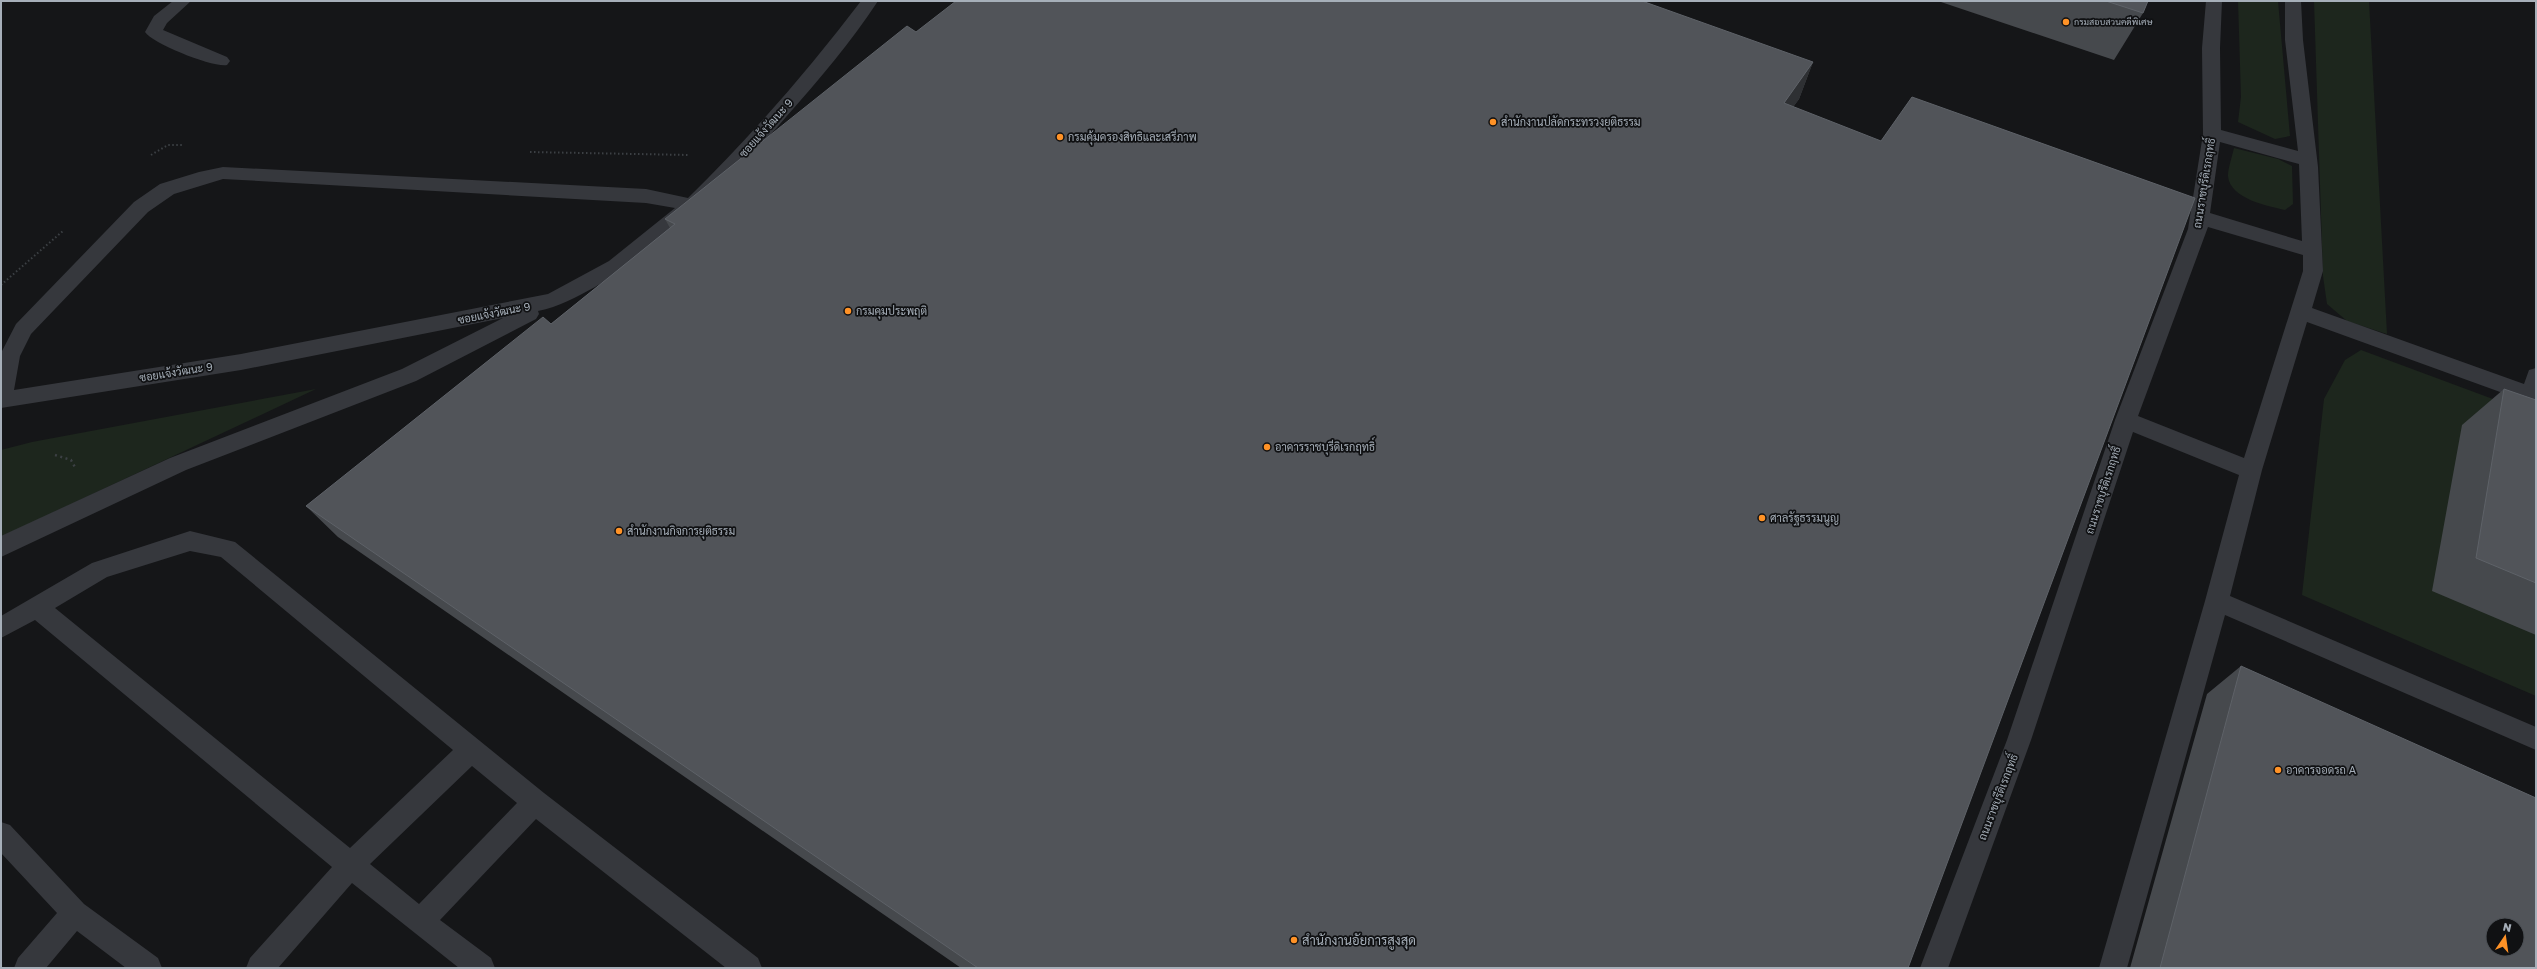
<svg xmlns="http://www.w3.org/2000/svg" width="2537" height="969" font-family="'Golos Text',Sarabun,sans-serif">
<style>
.green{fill:#1d261d}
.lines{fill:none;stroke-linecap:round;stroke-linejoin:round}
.path-far1{stroke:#3c4044;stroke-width:2;stroke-dasharray:1.5 2.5;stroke-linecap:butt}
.path{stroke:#3c4044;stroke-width:2.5;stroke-dasharray:2 3.5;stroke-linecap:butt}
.minor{fill:#36383d;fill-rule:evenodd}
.wall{fill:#46494d}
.shaded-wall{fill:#2e3033}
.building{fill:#515459;stroke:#5e6268;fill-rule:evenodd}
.poi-dot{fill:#ff9226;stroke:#101113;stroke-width:1.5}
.labels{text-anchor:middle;stroke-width:3.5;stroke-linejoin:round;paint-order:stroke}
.far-poi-label{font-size:9px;fill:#a6afb9;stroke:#101113;text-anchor:start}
.poi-label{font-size:11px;fill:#a6afb9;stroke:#101113;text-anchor:start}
.street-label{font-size:11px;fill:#a6afb9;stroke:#101113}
.near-poi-label{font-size:13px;fill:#a6afb9;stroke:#101113;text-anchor:start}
</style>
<rect width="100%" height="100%" fill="#151618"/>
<path class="green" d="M2238,1h40l12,135 -15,3 -37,-17 3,-25z
M2314,1h55l18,333 -40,-13 -20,-17 -4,-28z
M2234,148l44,11 14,7 1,38 -8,6c-17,-4 -55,-11 -57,-34 0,-8 4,-19 6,-28z
M2361,350l175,65v281l-234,-101 22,-196 21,-39z
M316,389l-315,148v-87l31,-8z"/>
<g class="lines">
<path class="path-far1" d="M530,152l159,3
M151,155l17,-10h15
M1,285l63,-55"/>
<path class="path" d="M55,455l16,5 5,9"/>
<path class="minor" d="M173,1h18l-24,22 -4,7 64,27 3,4 -3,4c-13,3 -74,-21 -82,-33l9,-16z
M861,1h17c-27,41 -59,79 -92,116 -55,64 -116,128 -191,170 -19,10 -36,20 -57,24l1,3 -3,5 -120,62 -230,89 -185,87v-21l169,-78 232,-89 101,-51 -262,52 -240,38v-55l15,-29 118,-122 26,-18 39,-12 24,-5 423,22 42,9c63,-62 120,-127 173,-197zM223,179l423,24 29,5 -66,53 -61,33 -307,60 -227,36 6,-34 11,-22 117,-122 26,-18z
M2206,1h16l-2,47 1,82 77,21 -13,-111v-39h16l2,39 15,127 5,104 -11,37 212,76 5,-14 7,-2v37l-229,-83 -45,148 -32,126 306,131v23l-311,-135 -98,353h-28l106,-367 34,-126 -106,-43 -102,308 -83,228h-28l87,-228 108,-320 73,-191 15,-95 -1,-86zM2220,142l79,22 3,77 -92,-28zM2208,227l95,28v16l-59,187 -106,-42z
M190,531l45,11 309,251 214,165 4,10h-36l-190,-149 -96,101 51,38 4,10h-36l-107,-85 -74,85h-32l4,-10 82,-91 -297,-247 -34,18v-22l91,-53zM190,551l31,6 232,193 -103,98 -295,-240 52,-31zM472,766l45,37 -98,101 -49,-40z
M1,822l9,3 74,79 74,54 4,10h-36l-49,-37 -31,37h-32l4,-10 39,-45 -56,-60z"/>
</g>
<path class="wall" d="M1938,1h210l-5,12 -29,47z
M916,32l897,30 -14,37 -6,8 115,861h-947l-623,-431 -32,-31 245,-182 119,-96 -5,-9z
M2504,389l32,11v235l-104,-44 30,-166z
M2241,666l295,302h-406l77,-274z"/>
<path class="shaded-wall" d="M1813,62l-14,37 -29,40 14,-36z"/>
<path class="building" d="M956,1h686l171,61 -29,41 97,38 31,-44 283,101 -287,770h-930l-672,-462 237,-189 8,7 124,-100 -10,-5 242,-193 9,6z
M2106,1h42l-5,12z
M2504,389l32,11v183l-60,-25z
M2241,666l295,132v170h-376zM2493,925h24v24h-24z"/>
<g class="poi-dot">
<circle cx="2066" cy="22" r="4"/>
<circle cx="1493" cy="122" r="4"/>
<circle cx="1060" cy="137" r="4"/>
<circle cx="848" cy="311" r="4"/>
<circle cx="1267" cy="447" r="4"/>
<circle cx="1762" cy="518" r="4"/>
<circle cx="619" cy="531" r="4"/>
<circle cx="2278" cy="770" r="4"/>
<circle cx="1294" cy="940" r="4"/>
</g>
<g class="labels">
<g class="far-poi-label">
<text x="2074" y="25">กรมสอบสวนคดีพิเศษ</text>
</g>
<g class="poi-label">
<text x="1501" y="126">สำนักงานปลัดกระทรวงยุติธรรม</text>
<text x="1068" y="141">กรมคุ้มครองสิทธิและเสรีภาพ</text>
<text x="856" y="315">กรมคุมประพฤติ</text>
<text x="1275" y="451">อาคารราชบุรีดิเรกฤทธิ์</text>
<text x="1770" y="522">ศาลรัฐธรรมนูญ</text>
<text x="627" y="535">สำนักงานกิจการยุติธรรม</text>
<text x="2286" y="774">อาคารจอดรถ A</text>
</g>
<g class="street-label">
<text transform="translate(766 128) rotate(-48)" y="4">ซอยแจ้งวัฒนะ 9</text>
<text transform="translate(2204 183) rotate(-81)" y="4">ถนนราชบุรีดิเรกฤทธิ์</text>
<text transform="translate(494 313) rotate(-11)" y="4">ซอยแจ้งวัฒนะ 9</text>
<text transform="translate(176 372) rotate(-9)" y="4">ซอยแจ้งวัฒนะ 9</text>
<text transform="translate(2103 490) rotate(-72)" y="4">ถนนราชบุรีดิเรกฤทธิ์</text>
<text transform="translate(1998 797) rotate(-69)" y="4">ถนนราชบุรีดิเรกฤทธิ์</text>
</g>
<g class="near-poi-label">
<text x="1302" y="945">สำนักงานอัยการสูงสุด</text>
</g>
</g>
<rect width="2537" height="969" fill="none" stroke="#a6afb9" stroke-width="4"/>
<g transform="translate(2505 937) rotate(13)"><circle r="19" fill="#101113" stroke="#4c5055"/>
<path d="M0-3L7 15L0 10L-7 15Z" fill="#ff9226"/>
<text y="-6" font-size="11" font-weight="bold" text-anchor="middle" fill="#a6afb9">N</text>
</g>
</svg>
